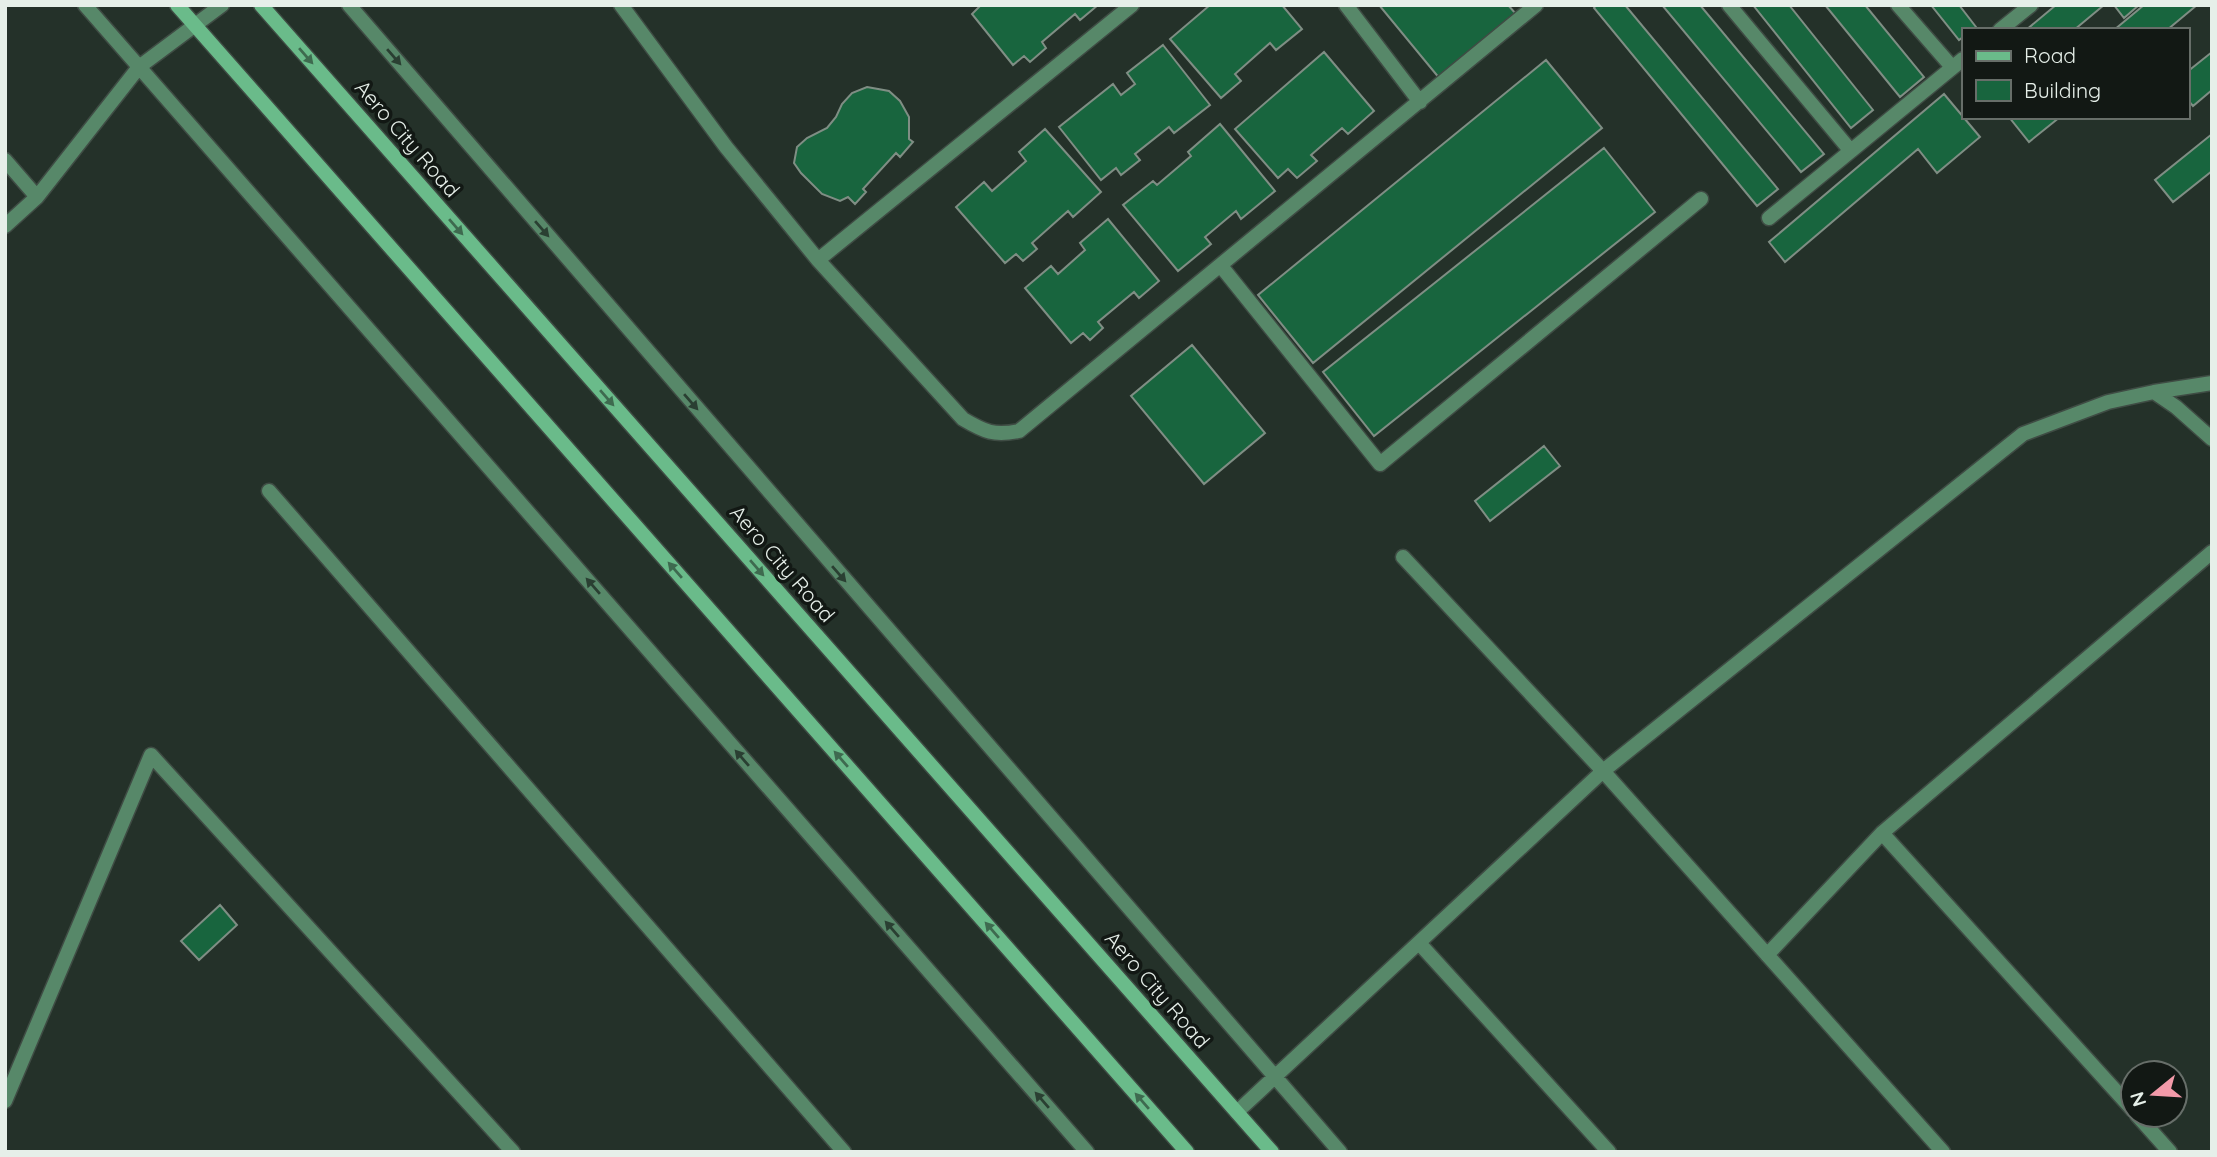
<svg xmlns="http://www.w3.org/2000/svg" width="2217" height="1157" font-family="Quicksand,sans-serif">
<style>
.building{fill:#18653e;stroke:#7f8e84;stroke-width:2}
.lines{fill:none;stroke-linecap:round;stroke-linejoin:round}
.street-casing{stroke:#3f4c44;stroke-width:17}
.secondary-casing{stroke:#3f4c44;stroke-width:17}
.street{stroke:#578869;stroke-width:14}
.secondary{stroke:#6abb8a;stroke-width:14}
.oneway{fill:#3e6a4f}
.oneway2{fill:#2a3f32}
.labels{text-anchor:middle;stroke-width:7;stroke-linejoin:round;paint-order:stroke}
.street-label{font-size:21px;fill:#e6efe9;stroke:#121814}
</style>
<rect width="100%" height="100%" fill="#243129"/>
<path class="building" d="M1098,5l-18,15 -5,-6 -33,28 4,6 -16,14 -6,-6 -11,9 -41,-51 9,-9z
M1210,5h72l20,24 -26,21 -6,-7 -35,31 6,7 -20,17 -51,-59z
M1379,5h129l8,9 -76,65z
M1596,5h29l153,184 -21,17 -163,-198z
M1662,5h38l124,149 -23,18z
M1753,5h36l84,105 -22,18z
M1825,5h40l59,72 -24,20z
M1931,5h28l17,22 -4,3h-9v7l-4,3z
M2056,5h48l-30,25h-48z
M2114,5h25l-15,13z
M2144,5h53l-30,25h-53z
M1163,45l47,60 -36,28 -5,-6 -34,27 5,6 -19,15 -5,-7 -15,12 -42,-53 54,-43 8,11 14,-11 -8,-11z
M1324,52l50,59 -26,23 -6,-6 -31,27 6,6 -20,17 -9,-9 -10,9 -43,-49z
M2212,52v38l-19,16 -6,-7v-27z
M1546,60l56,68 -289,235 -55,-68z
M867,87l22,4 11,10 9,16v22l4,3 -13,15 -4,-4 -33,36 3,3 -11,12 -7,-7 -8,4 -18,-7 -21,-21 -7,-10 3,-16 10,-9 20,-10 9,-11 6,-13 10,-11z
M1944,94l36,43 -43,36 -19,-24 -133,113 -16,-20z
M2009,117h51l-31,25z
M1220,124l55,67 -34,28 -5,-8 -31,26 6,7 -33,27 -55,-66 30,-24 4,4 34,-29 -3,-4z
M1045,129l56,63 -28,25 -5,-6 -36,32 5,6 -14,12 -7,-7 -11,9 -49,-56 28,-25 8,9 34,-30 -7,-9z
M2212,134v37l-39,31 -18,-22z
M1604,148l51,64 -281,224 -51,-64z
M1108,219l51,62 -20,17 -5,-6 -36,30 5,6 -13,12 -7,-7 -12,10 -46,-55 26,-22 7,8 27,-24 -5,-7z
M1192,345l73,88 -61,51 -73,-88z
M1544,446l16,20 -70,55 -15,-20z
M220,905l17,20 -38,35 -18,-19z"/>
<g class="lines">
<g class="street-casing">
<path id="street" d="M85,5l1002,1147
M349,5l991,1147
M621,5l105,142 92,113 145,159c22,13 31,17 56,12l517,-426
M1346,5l74,97
M1729,5l121,145
M1898,5l54,62
M2000,30l31,-25
M5,160l32,37
M1769,218l194,-159
M5,226l32,-29 102,-130 83,-62
M818,260l314,-255
M1221,266l159,198 321,-265
M2154,392l58,-9
M269,491l575,661
M1403,557l200,214 340,381
M1882,833l251,277
M1419,943l190,209
M1767,955l115,-122 330,-281
M5,1101l146,-346 362,397
M1237,1112l366,-341 420,-337 85,-32 46,-10 22,15 36,32
M2137,1115l33,37"/>
</g>
<g class="secondary-casing">
<path id="secondary" d="M177,5l1010,1147
M261,5l1011,1147"/>
</g>
<use href="#street" class="street"/>
<use href="#secondary" class="secondary"/>
</g>
<defs><path id="oneway-solid" d="M-6-.8H1V-3.2L6.5 0L1 3.2V.8H-6Z" transform="scale(1.75)"/></defs>
<g class="oneway">
<use href="#oneway-solid" transform="translate(306 56) rotate(49)"/>
<use href="#oneway-solid" transform="translate(456 227) rotate(49)"/>
<use href="#oneway-solid" transform="translate(607 398) rotate(49)"/>
<use href="#oneway-solid" transform="translate(757 568) rotate(49)"/>
<use href="#oneway-solid" transform="translate(675 570) rotate(-131)"/>
<use href="#oneway-solid" transform="translate(841 759) rotate(-131)"/>
<use href="#oneway-solid" transform="translate(992 930) rotate(-131)"/>
<use href="#oneway-solid" transform="translate(1142 1101) rotate(-131)"/>
</g>
<g class="oneway2">
<use href="#oneway-solid" transform="translate(394 57) rotate(49)"/>
<use href="#oneway-solid" transform="translate(542 229) rotate(49)"/>
<use href="#oneway-solid" transform="translate(691 402) rotate(49)"/>
<use href="#oneway-solid" transform="translate(839 574) rotate(49)"/>
<use href="#oneway-solid" transform="translate(593 586) rotate(-131)"/>
<use href="#oneway-solid" transform="translate(742 758) rotate(-131)"/>
<use href="#oneway-solid" transform="translate(892 929) rotate(-131)"/>
<use href="#oneway-solid" transform="translate(1042 1100) rotate(-131)"/>
</g>
<g class="labels">
<g class="street-label">
<text transform="translate(407 139) rotate(49)" y="7">Aero City Road</text>
<text transform="translate(782 564) rotate(49)" y="7">Aero City Road</text>
<text transform="translate(1157 990) rotate(49)" y="7">Aero City Road</text>
</g>
</g>
<rect width="2217" height="1157" fill="none" stroke="#e6efe9" stroke-width="14"/>
<rect x="1962" y="28" width="228" height="91" fill="#121814" stroke="#676e69" stroke-width="2"/>
<rect x="1976" y="51" width="35" height="10" fill="#6abb8a" stroke="#676e69" stroke-width="2"/>
<text x="2024" y="63" font-size="21" fill="#e6efe9">Road</text>
<rect x="1976" y="80" width="35" height="21" fill="#18653e" stroke="#676e69" stroke-width="2"/>
<text x="2024" y="98" font-size="21" fill="#e6efe9">Building</text>
<g transform="translate(2154 1094) rotate(252)"><circle r="33" fill="#121814" stroke="#676e69" stroke-width="2"/>
<path d="M0-5L12 26L0 18L-12 26Z" fill="#f39aa9"/>
<text y="-10" font-size="19" font-weight="bold" text-anchor="middle" fill="#e6efe9">N</text>
</g>
</svg>
